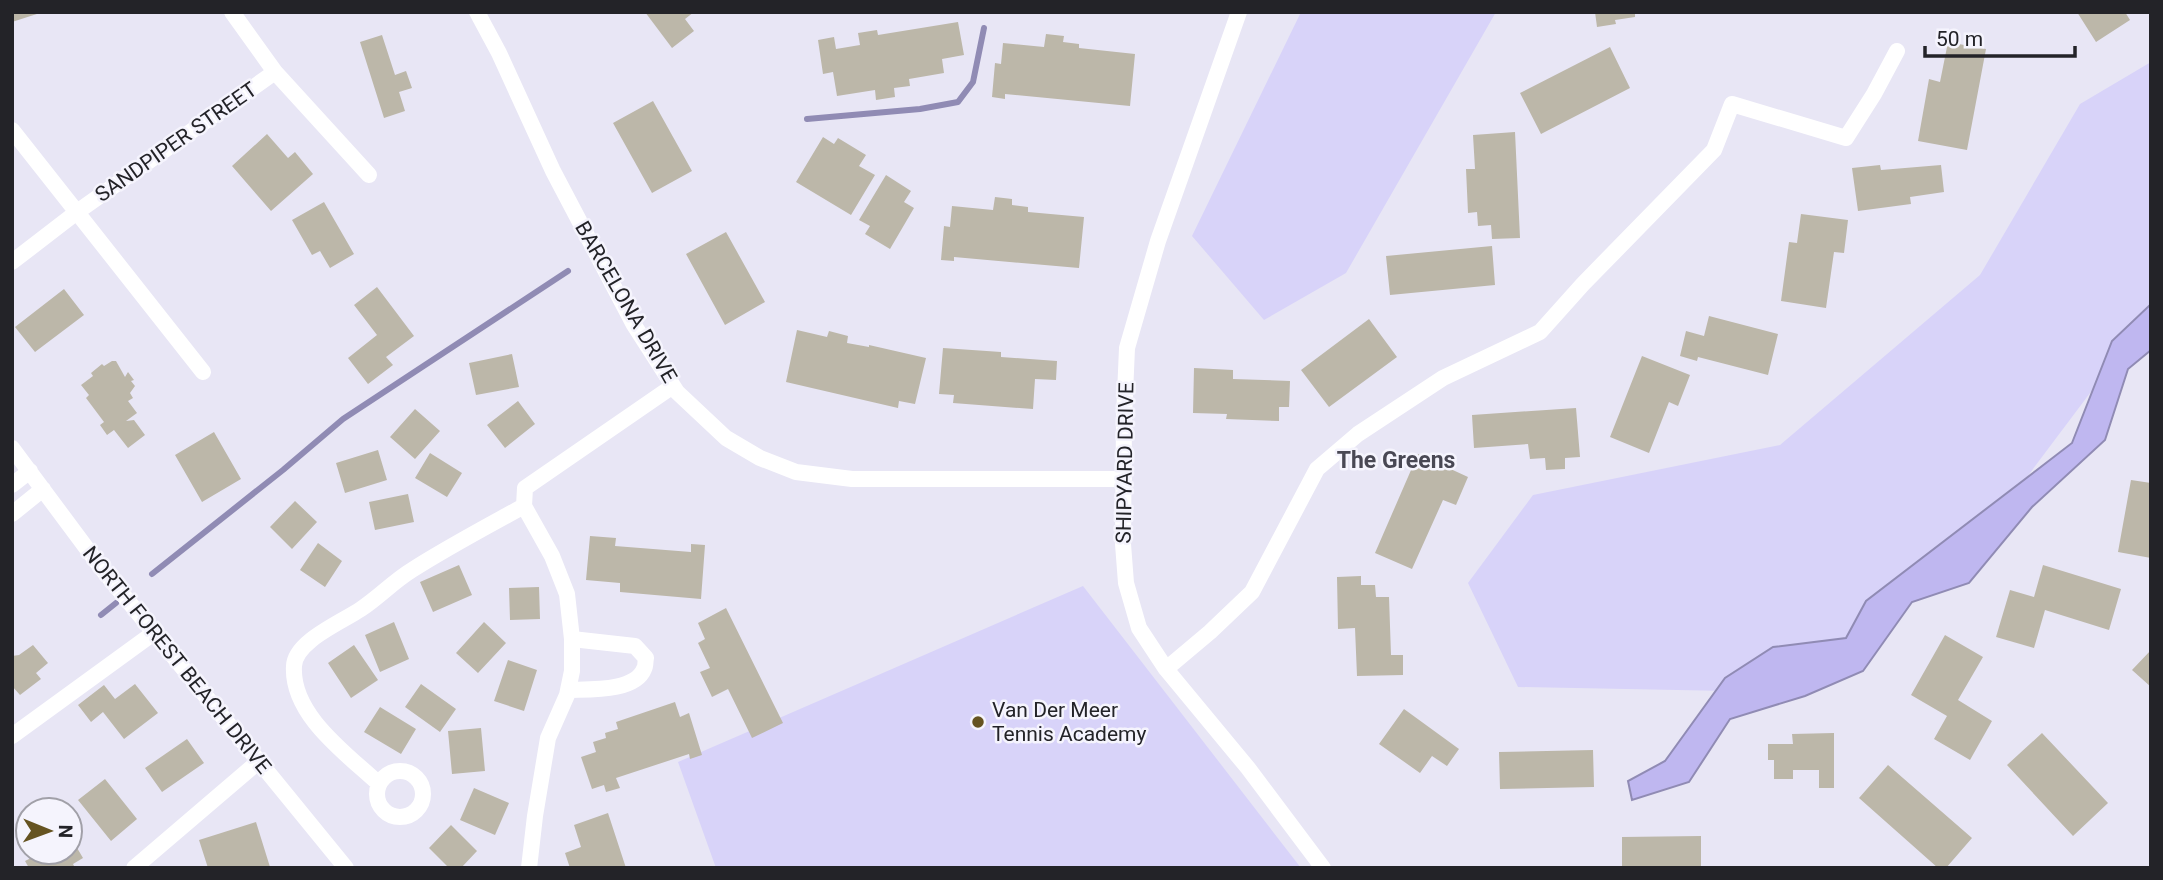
<svg xmlns="http://www.w3.org/2000/svg" width="2163" height="880" font-family="Roboto,sans-serif">
<style>
.green{fill:#d8d3f9}
.water{fill:#bfb7f0;stroke:#908bb4;stroke-width:2}
.lines{fill:none;stroke-linecap:round;stroke-linejoin:round}
.stream{stroke:#908bb4;stroke-width:6}
.building{fill:#bcb7a9}
.minor{stroke:#fff;stroke-width:16}
.poi-dot{fill:#655321;stroke:#f5f4fd;stroke-width:2.5}
.labels{text-anchor:middle;stroke-width:5;stroke-linejoin:round;paint-order:stroke}
.street-label{font-size:21px;fill:#232328;stroke:#f5f4fd}
.poi-label{font-size:21px;fill:#232328;stroke:#f5f4fd;text-anchor:start}
.neighbourhood-label{font-size:23px;font-weight:bold;fill:#494854;stroke:#f5f4fd}
</style>
<rect width="100%" height="100%" fill="#e8e6f5"/>
<path class="green" d="M1301,12h195l-150,261 -82,47 -72,-84z
M2151,62v266l-58,61 -84,112 -227,191 -264,-5 -50,-104 65,-88 247,-50 200,-170 100,-171z
M1083,586l218,282h-585l-38,-106z"/>
<path class="water" d="M2151,304v46l-23,19 -23,71 -73,67 -63,76 -57,19 -49,69 -58,25 -75,23 -41,63 -57,18 -4,-19 37,-20 60,-83 48,-31 73,-9 20,-37 206,-158 40,-102z"/>
<g class="lines">
<path class="stream" d="M807,119l113,-10 38,-7 15,-20 11,-54
M152,574l131,-104 60,-51 225,-148
M101,615l15,-12"/>
</g>
<path class="building" d="M12,12h28v1l-28,9z
M645,12h49l-9,7 9,12 -22,17z
M1595,12h40v5l-20,3 1,4 -19,3z
M2077,12h48l5,8 -34,22z
M958,22l6,33 -22,4 2,14 -35,6 1,7 -16,2 1,9 -19,3 -1,-10 -38,6 -4,-24 -10,2 -5,-34 16,-3 2,12 24,-4 -2,-12 19,-3 1,5z
M1046,34l18,2 -1,6 16,2v4l56,6 -5,52 -125,-12v5l-13,-2 3,-34 6,1 2,-21 41,4z
M382,35l13,40 11,-4 6,17 -13,4 6,19 -21,7 -24,-76z
M1948,42l38,7 -19,101 -49,-9 11,-62 11,3z
M1610,47l20,41 -89,46 -21,-41z
M653,101l39,70 -40,22 -39,-70z
M1515,132l5,106 -28,1 -1,-14 -13,1 -1,-14 -9,1 -2,-44h9l-2,-34z
M267,134l21,24 7,-6 18,22 -42,37 -39,-45z
M823,137l11,7 4,-6 28,17 -7,11 16,9 -24,40 -55,-33z
M1880,165l1,5 60,-5 3,27 -34,5 1,7 -53,7 -6,-43z
M886,175l25,16 -7,11 10,6 -24,41 -25,-15 5,-8 -11,-6z
M995,197l17,2v6l16,2v5l56,5 -5,51 -125,-11v4l-13,-1 3,-34 6,1 2,-21 41,4z
M324,202l30,52 -24,14 -10,-17 -8,4 -20,-35z
M1801,214l47,6 -4,33 -10,-1 -8,56 -45,-7 8,-59 8,1z
M726,232l39,70 -40,23 -39,-71z
M1492,246l3,39 -105,10 -4,-39z
M377,287l37,49 -28,21 7,8 -25,19 -20,-26 29,-23 -23,-30z
M64,289l20,26 -49,37 -20,-25z
M1709,316l69,18 -10,41 -70,-18 -1,4 -17,-5 6,-25 18,5z
M1369,319l28,38 -68,50 -28,-37z
M797,330l30,7 2,-6 19,5 -1,7 22,4v-2l57,13 -11,46 -16,-3 -1,7 -112,-26z
M943,348l58,4v5l56,4 -1,19 -21,-1 -2,30 -80,-6 1,-8 -15,-1z
M512,354l7,33 -43,8 -7,-32z
M1642,356l48,19 -12,31 -9,-4 -20,51 -39,-16z
M112,361h4l9,16 3,-5 6,8 -3,1 4,5 -5,7 3,5 -5,3 9,12 -11,8 8,-1 11,15 -17,13 -14,-18 -7,5 -7,-10 4,-3 -18,-24 3,-3 -8,-10 12,-9 -2,-3 11,-9 2,2z
M1194,368l39,2v9l57,2 -1,26h-10v14l-53,-2 1,-5 -34,-1z
M518,401l17,23 -30,24 -18,-23z
M1576,408l4,49 -15,1v11l-19,1 -1,-12 -15,1 -2,-15 -54,4 -2,-33z
M415,409l25,22 -25,28 -25,-22z
M214,432l27,47 -39,23 -27,-47z
M378,450l9,30 -42,13 -9,-30z
M430,453l32,20 -15,24 -32,-19z
M1418,454l50,23 -12,28 -13,-5 -31,69 -37,-16z
M2131,480l20,3v75l-33,-6z
M408,494l6,28 -39,8 -6,-28z
M295,501l22,21 -25,27 -22,-22z
M590,536l26,2 -1,8 76,6v-8l14,1 -4,54 -81,-7v-9l-34,-3z
M318,543l24,18 -17,26 -25,-17z
M459,565l13,30 -39,17 -13,-30z
M2043,565l78,24 -12,41 -64,-20 -11,38 -38,-11 14,-47 24,7z
M1361,576v9h14l1,12h13l2,58h12v20l-46,1 -2,-48 -17,1 -1,-52z
M539,587l1,32 -30,1 -1,-32z
M726,608l57,115 -31,15 -24,-49 -16,8 -12,-25 10,-4 -12,-25 7,-4 -7,-16z
M394,622l15,37 -29,13 -15,-37z
M484,622l22,21 -28,30 -22,-20z
M1945,635l38,22 -25,43 34,21 -22,39 -36,-21 13,-23 -36,-21z
M33,645l15,18 -12,10 5,6 -21,16 -8,-9v-30l7,-1z
M354,645l24,35 -27,18 -23,-35z
M2151,650v37l-19,-17z
M508,660l29,10 -13,41 -30,-10z
M135,684l23,29 -34,26 -21,-27 -12,10 -13,-17 26,-20 11,14z
M421,684l35,25 -16,23 -35,-25z
M675,702l5,15 9,-4 13,42 -12,4 -1,-5 -73,24 4,10 -14,4 -2,-7 -12,4 -11,-32 15,-5 -3,-10 13,-4 -1,-5 13,-4 -2,-7z
M380,707l36,22 -15,25 -37,-22z
M1404,709l55,40 -12,17 -15,-10 -12,17 -41,-29z
M481,728l4,43 -33,3 -4,-43z
M1834,733v55h-15v-18h-26v9h-19v-19h-6v-16h25l-1,-10z
M2042,733l66,70 -35,33 -66,-71z
M187,739l17,24 -42,29 -17,-24z
M1593,750l1,37 -94,2 -1,-37z
M1888,765l84,73 -26,30h-8l-79,-70z
M105,779l32,40 -26,22 -33,-41z
M474,788l35,15 -14,32 -35,-15z
M608,813l18,55h-56l-5,-15 16,-6 -7,-22z
M256,822l14,45 -62,1 -9,-28z
M451,825l26,26 -16,17h-12l-20,-20z
M70,836l13,22 -10,6 2,4h-46l-4,-7 12,-6 -2,-3h35z
M1701,836v32h-79v-31z"/>
<g class="lines">
<path class="minor" d="M232,12l43,60 94,103
M477,12l22,41 54,118 81,154 43,67 49,46 34,20 36,14 56,7h272
M1239,12l-81,229 -31,107 -3,69 -1,127 3,39 13,45 27,41 82,99 75,100
M12,130l191,242
M12,262l65,-50 198,-140
M12,448l90,121 244,299
M12,485l18,-14
M12,514l31,-25
M1166,669l44,-37 42,-40 65,-123 41,-35 85,-56 97,-46 43,-48 131,-134 18,-46 114,34 28,-44 23,-43
M568,690c20,-1 67,2 76,-21 2,-3 1,-7 2,-11l-11,-12 -63,-7
M12,736l143,-104
M377 794a23 23 0 1 1 46 0a23 23 0 1 1-46 0Z
M379,784c-32,-30 -88,-69 -85,-118 1,-25 48,-44 67,-57 18,-12 33,-28 51,-39 36,-23 74,-43 112,-64
M134,868l124,-106
M529,868l6,-52 13,-78 19,-43 5,-24v-32l-5,-45 -15,-38 -28,-50 1,-18 148,-102"/>
</g>
<circle class="poi-dot" cx="978" cy="722" r="7"/>
<g class="labels">
<g class="street-label">
<text transform="translate(176 142) rotate(-35)" y="7">SANDPIPER STREET</text>
<text transform="translate(626 302) rotate(60)" y="7">BARCELONA DRIVE</text>
<text transform="translate(1125 463) rotate(-89)" y="7">SHIPYARD DRIVE</text>
<text transform="translate(177 660) rotate(51)" y="7">NORTH FOREST BEACH DRIVE</text>
</g>
<g class="poi-label">
<text x="992" y="717">Van Der Meer<tspan x="992" dy="24">Tennis Academy</tspan></text>
</g>
<g class="neighbourhood-label">
<text x="1396" y="468">The Greens</text>
</g>
</g>
<rect width="2163" height="880" fill="none" stroke="#232328" stroke-width="28"/>
<g transform="translate(49 831) rotate(91)"><circle r="33" fill="#f5f4fd" stroke="#a1a0a8" stroke-width="2"/>
<path d="M0-5L12 26L0 18L-12 26Z" fill="#655321"/>
<text y="-10" font-size="19" font-weight="bold" text-anchor="middle" fill="#232328">N</text>
</g>
<path d="M1925 46v10h150v-10" fill="none" stroke="#232328" stroke-width="3.5"/>
<text x="1936" y="46" font-size="21" fill="#232328" stroke="#f5f4fd" stroke-width="5" paint-order="stroke">50 m</text>
</svg>
